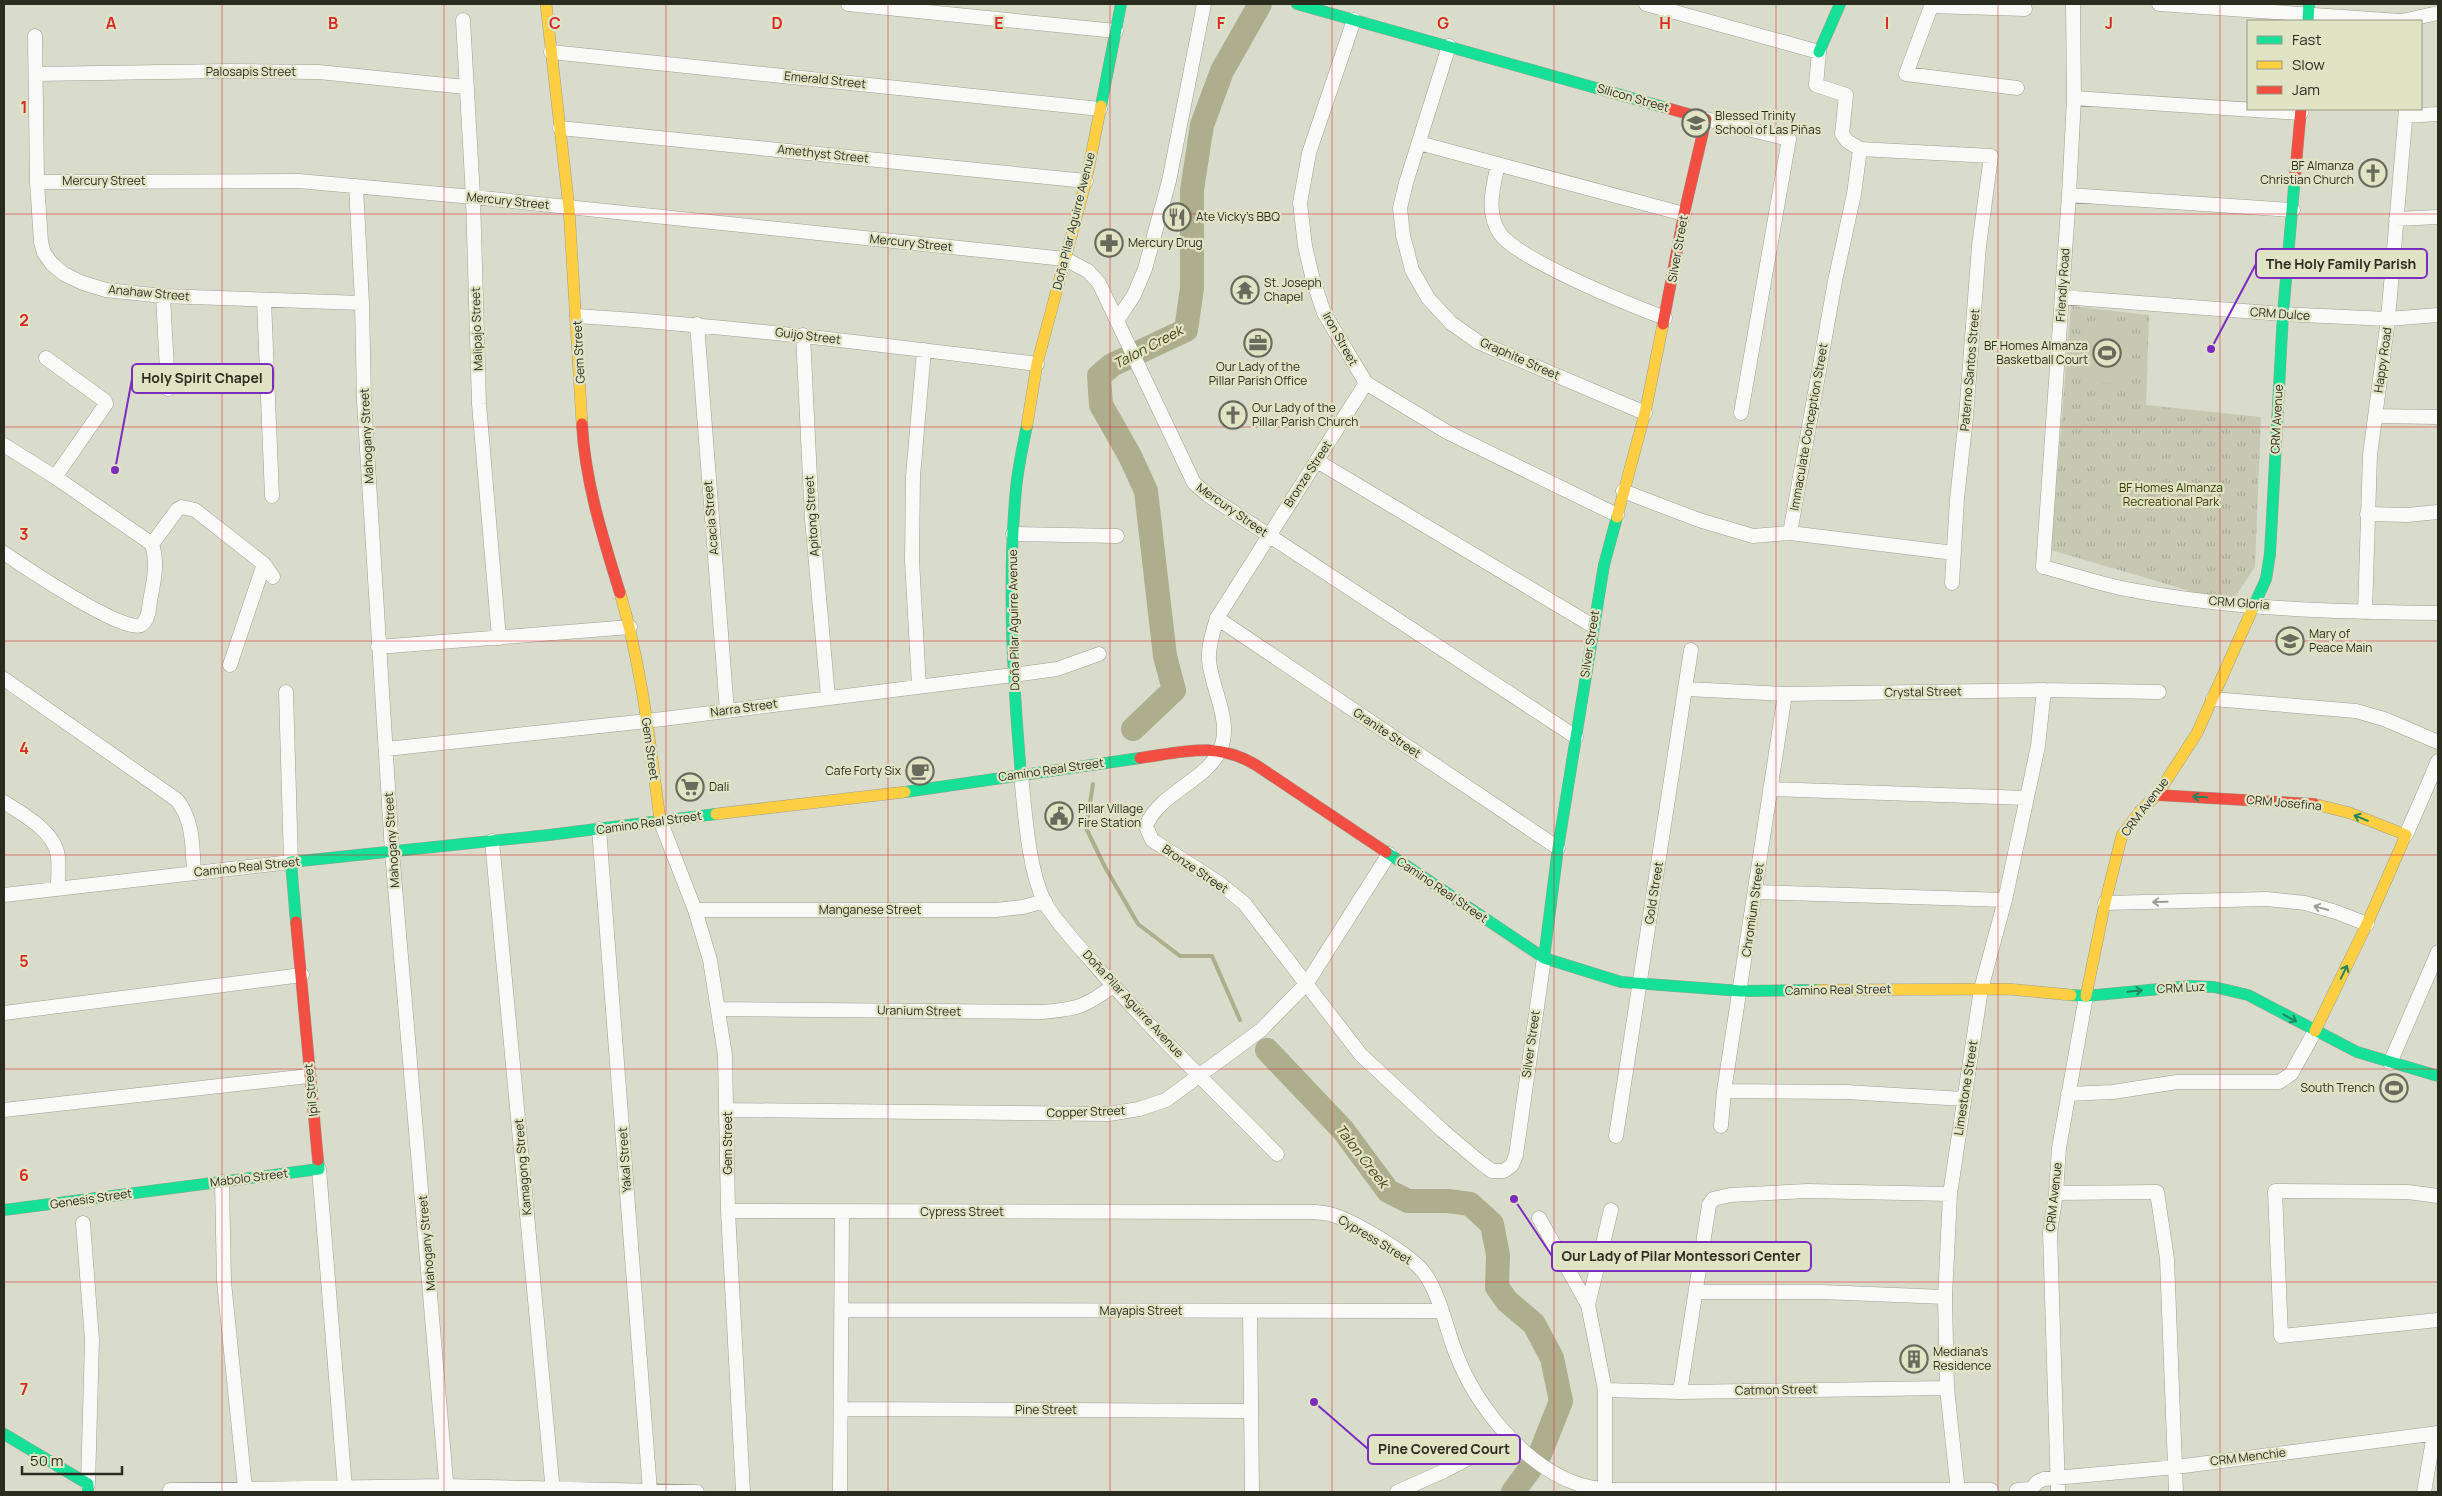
<svg xmlns="http://www.w3.org/2000/svg" width="2442" height="1496" font-family="Manrope,sans-serif">
<style>
.grass{fill:url(#grass-tufts)}
.pitch{fill:#c6c8b2}
.lines{fill:none;stroke-linecap:round;stroke-linejoin:round}
.stream{stroke:#acae8e;stroke-width:4}
.river{stroke:#acae8e;stroke-width:24}
.street-casing{stroke:#9e9f92;stroke-width:15}
.fast-casing{stroke:#9e9f92;stroke-width:12}
.slow-casing{stroke:#9e9f92;stroke-width:12}
.jam-casing{stroke:#9e9f92;stroke-width:12}
.street{stroke:#f9faf7;stroke-width:14}
.fast{stroke:#16e098;stroke-width:11}
.slow{stroke:#ffcf43;stroke-width:11}
.jam{stroke:#f24e42;stroke-width:11}
.oneway{stroke:#20865c}
.oneway2{stroke:#9c9d96}
.grid{fill:none;stroke:#d62828;stroke-width:1;stroke-opacity:0.55}
.labels{text-anchor:middle;stroke-width:4.5;stroke-linejoin:round;paint-order:stroke}
.street-label{font-size:12px;fill:#2b2c20;stroke:#e0e3c4}
.poi-label{font-size:12px;fill:#2b2c20;stroke:#e0e3c4;text-anchor:start}
.park-label{font-size:12px;fill:#373805;stroke:#e0e3c4}
.water-label{font-size:14px;font-style:italic;fill:#424413;stroke:#e0e3c4}
.grid-label{font-size:16px;text-anchor:middle;font-weight:bold;fill:#d62828;stroke:#e0e3c4;stroke-width:4.5;stroke-linejoin:round;paint-order:stroke}
.leader{fill:none;stroke:#7b2cbf;stroke-width:2}
.callout-dot{fill:#7b2cbf;stroke:#e0e3c4;stroke-width:2}
.callout{fill:#e0e3c4;stroke:#7b2cbf;stroke-width:2}
.callout-label{font-size:14px;text-anchor:middle;font-weight:bold;fill:#2b2c20}
</style>
<defs>
<pattern id="grass-tufts" width="24" height="20" patternUnits="userSpaceOnUse" patternTransform="scale(1.25)"><rect width="24" height="20" fill="#c6c8b2"/><path d="M3 7l-1-3M5 7V3M7 7l1-3M15 17l-1-3M17 17v-4M19 17l1-3" fill="none" stroke="#aaac99"/></pattern>
</defs>
<rect width="100%" height="100%" fill="#dadccb"/>
<path class="grass" d="M2071,306l78,9 -3,90 115,12 -6,150 -24,36 -180,-53z"/>
<path class="pitch" d="M2085,322l45,1 -2,61 -44,-1z
M2391,1074l14,3 -7,25 -14,-4z"/>
<g class="lines">
<path class="stream" d="M1093,784l-7,44 19,39 33,57 42,32h32l28,64"/>
<path class="river" d="M1133,729l41,-39 -9,-34 -19,-165 -16,-35 -29,-51 -2,-29 13,-11 74,-35 6,-42v-98l10,-65 20,-54 38,-67
M1267,1050l76,80 45,61 20,10h40l22,3 22,20 6,31 -1,32 10,14 27,23 18,34 9,43 -21,53
M1513,1492l17,-23"/>
<g class="street-casing">
<path id="street" d="M848,4l268,27
M1646,4l173,48 -3,33 30,10 -4,39 5,7 13,8 131,7 -12,90 -13,171 -9,82 -5,84
M1932,4l-26,70 111,14
M2073,4l1,94 -5,97 -26,372c29,7 59,18 88,23 101,19 205,22 307,23
M2159,4l241,17
M1931,6l94,3
M463,20l10,177 6,207 20,234
M1354,20l-45,133 -9,50 5,43 8,34 11,33 42,70 81,49 170,83
M2402,21l36,-8
M35,36l2,146 4,60 3,11 8,11 12,10 19,9 23,7 57,6 199,7
M1449,46l-43,137 -6,25 3,27 9,35 16,28 23,25 27,19 167,71
M551,52l549,57
M36,74l193,-3 90,1 146,15
M2074,98l227,15
M2406,116l32,-2
M1706,119l83,20 -48,274
M560,128l526,53
M1419,143l265,71
M1498,164c-5,23 -13,50 3,71 21,26 129,70 164,83
M37,182l262,-1 174,16 592,62 23,12 11,12 95,200 15,13 367,241
M356,186l6,117 2,98 28,451 55,640
M2069,195l224,15
M2396,219l42,-2
M163,296l5,93
M2062,297l221,17 105,5 50,-4
M264,300l8,196
M577,316c154,10 307,29 460,48
M1118,319l16,-24 11,-26 24,-88 35,-177
M697,324l30,387
M803,335l9,184 16,178
M46,358l59,43 1,3 -51,73
M1366,383l-149,235c-4,14 -9,28 -8,42 2,28 24,62 11,90 -14,31 -61,43 -74,76l6,14 67,43 25,20 117,152 82,76 38,32 11,8h12l8,-6 4,-10 28,-197
M2375,416l63,1
M4,445l51,32 97,67
M1317,461l276,165
M1623,491l76,29 54,16 37,-3 164,20
M2367,514l40,1 31,-3
M1790,533l45,-252 19,-87 6,-45
M1013,534l104,2
M152,544l25,-34 5,-3 13,3 69,54 9,13
M4,553c19,13 120,81 137,72 8,-5 8,-17 9,-24 4,-20 8,-38 2,-57
M2365,612l5,-157 18,-136 18,-210
M1217,618l341,230
M378,647l252,-20
M230,665l34,-101
M4,679l173,121c17,22 15,46 17,72
M919,686l-7,-126 1,-84 11,-126
M1687,689l98,5 259,-4 115,2
M2213,699l143,12 28,8 54,23
M386,749l261,-28 366,-46 44,-6 42,-15
M1021,775c4,37 7,92 23,126 9,18 38,49 52,65 57,66 120,126 181,188
M1770,789l256,9
M4,802c19,13 50,28 54,54 1,10 0,21 0,32
M660,820l35,90 15,50 15,95 3,156 15,281
M599,829l51,662
M2406,835l32,-74
M492,841l61,651
M1755,892l250,8
M4,895l287,-33 -5,-170
M2105,903l162,-4 38,4 31,9 31,12
M695,910h301l27,-3 22,-6
M719,1009l323,3c35,-3 43,-5 71,-26
M4,1013l298,-38
M2390,1063l48,-111
M1724,1091l122,1 118,7
M2068,1094l45,-2 64,-10h102l12,-8 24,-43
M4,1110l305,-34
M727,1110l382,4 30,-5 27,-9 95,-70 46,-47 82,-129
M1721,1126l3,-35 61,-397
M1616,1136l75,-486
M319,1169l26,319
M222,1182l2,100 21,206
M2056,1193l101,-1 10,67 9,233
M2438,1196l-30,-4 -133,-1 6,145 157,-16
M728,1211l587,1c6,1 13,1 18,3 22,7 79,40 92,59 15,22 21,53 30,77 20,54 69,116 126,134 16,5 32,5 48,5h362
M1539,1218l49,87 17,85v99
M83,1223l9,117 -4,144
M1696,1292h125l124,5
M1588,1305l23,-95
M841,1310l600,1
M1250,1311l2,181
M1605,1390l75,2 267,-4
M1680,1392l29,-187 4,-6 17,-4 77,-4 143,3
M842,1409l408,2
M170,1490l277,-4 250,6
M2017,1490l15,-1 5,-7 7,-3 132,-12 262,-34
M840,1492l2,-280
M1397,1492l47,-21 65,-34
M1958,1492l-11,-104 -2,-91 5,-103 31,-205 24,-89 33,-154 6,-56
M2058,1492l-8,-260 6,-39 3,-45 27,-152
M2424,1492l10,-58"/>
</g>
<g class="fast-casing">
<path id="fast" d="M1297,4l370,104
M2308,21l1,-17
M1819,52l21,-48
M1101,106l20,-102
M2252,610l14,-31 4,-25 13,-240 12,-138
M1021,775c-8,-95 -14,-191 -5,-286 2,-22 7,-43 11,-64
M905,792l235,-34
M1386,852l158,106 77,24 120,9 78,-1
M296,922l-5,-60 258,-27 167,-21
M1544,958l14,-110 46,-283 13,-48
M2071,995l15,1 105,-10 23,1 34,8 109,57 81,24
M4,1210l315,-41 -1,-9
M4,1434l84,50v8"/>
</g>
<g class="slow-casing">
<path id="slow" d="M546,4l23,204 13,216
M1027,425l10,-61 49,-183 15,-75
M1617,517l28,-104 18,-89
M620,593c22,74 30,151 40,227
M2314,804l36,9 56,22 -39,89 -52,107
M716,814l189,-22
M1819,990l189,-1 63,6
M2086,996l19,-93 17,-68 18,-24 17,-16 40,-62 55,-123"/>
</g>
<g class="jam-casing">
<path id="jam" d="M2295,176l6,-67
M1663,324l21,-110 22,-95 -39,-11
M582,424c3,58 21,114 38,169
M1140,758c43,-6 76,-17 116,7l130,87
M2157,795l157,9
M296,922l22,238"/>
</g>
<use href="#street" class="street"/>
<use href="#fast" class="fast"/>
<use href="#slow" class="slow"/>
<use href="#jam" class="jam"/>
</g>
<defs><path id="oneway-shaft" d="M-6 0H5M1.5-3L5.5 0L1.5 3" fill="none" stroke-width="1.6" stroke-linecap="round" stroke-linejoin="round" transform="scale(1.25)"/></defs>
<g class="oneway">
<use href="#oneway-shaft" transform="translate(2200 797) rotate(-178)"/>
<use href="#oneway-shaft" transform="translate(2361 818) rotate(-158)"/>
<use href="#oneway-shaft" transform="translate(2344 972) rotate(-64)"/>
<use href="#oneway-shaft" transform="translate(2135 991) rotate(-6)"/>
<use href="#oneway-shaft" transform="translate(2290 1018) rotate(29)"/>
</g>
<g class="oneway2">
<use href="#oneway-shaft" transform="translate(2160 902) rotate(179)"/>
<use href="#oneway-shaft" transform="translate(2321 908) rotate(-165)"/>
</g>
<path class="grid" d="M222,4v1488M444,4v1488M666,4v1488M888,4v1488M1110,4v1488M1332,4v1488M1554,4v1488M1776,4v1488M1998,4v1488M2220,4v1488M4,214h2434M4,427h2434M4,641h2434M4,855h2434M4,1069h2434M4,1282h2434"/>
<defs>
<g id="school-ring" transform="scale(1.4375)"><circle r="9.5" fill="#e0e3c4" stroke="#686a5c" stroke-width="1.5"/><path d="M0-5L7-2L0 1L-7-2ZM-4 1L0 2.5L4 1V4Q0 6-4 4Z" fill="#686a5c"/></g>
<g id="church-ring" transform="scale(1.4375)"><circle r="9.5" fill="#e0e3c4" stroke="#686a5c" stroke-width="1.5"/><path d="M-1.2-6h2.4v3.5h3.3v2.4h-3.3V6h-2.4V-.1h-3.3v-2.4h3.3Z" fill="#686a5c"/></g>
<g id="restaurant-ring" transform="scale(1.4375)"><circle r="9.5" fill="#e0e3c4" stroke="#686a5c" stroke-width="1.5"/><path d="M-5-6h1v4h1v-4h1v4h1v-4h1v5L-1.5 .5V6h-2V.5L-5-1ZM5-6V6H3V1.5H1.5Q1.5-4 5-6Z" fill="#686a5c"/></g>
<g id="pharmacy-ring" transform="scale(1.4375)"><circle r="9.5" fill="#e0e3c4" stroke="#686a5c" stroke-width="1.5"/><path d="M-2-6h4v4h4v4h-4v4h-4v-4h-4v-4h4Z" fill="#686a5c"/></g>
<g id="temple-ring" transform="scale(1.4375)"><circle r="9.5" fill="#e0e3c4" stroke="#686a5c" stroke-width="1.5"/><path d="M0-6L5-2H3V0L6.5 2.5H4V6H1.5V3h-3V6H-4V2.5H-6.5L-3 0V-2H-5Z" fill="#686a5c"/></g>
<g id="office-ring" transform="scale(1.4375)"><circle r="9.5" fill="#e0e3c4" stroke="#686a5c" stroke-width="1.5"/><path d="M-6-3h4V-5.5h4V-3h4V5H-6ZM-1-4.5V-3h2v-1.5ZM-6 0V1H6V0Z" fill="#686a5c"/></g>
<g id="stadium-ring" transform="scale(1.4375)"><circle r="9.5" fill="#e0e3c4" stroke="#686a5c" stroke-width="1.5"/><path d="M0-5a6.5 5 0 1 0 0 10a6.5 5 0 1 0 0-10ZM-3.5-1.8h7v3.6h-7Z" fill="#686a5c"/></g>
<g id="cafe-ring" transform="scale(1.4375)"><circle r="9.5" fill="#e0e3c4" stroke="#686a5c" stroke-width="1.5"/><path d="M-5.5-4.5H6V0H3Q3 3.5 0 3.5H-2.5Q-5.5 3.5-5.5 0ZM3-3.2v2h1.7v-2ZM-6 4.5H4V6H-6Z" fill="#686a5c"/></g>
<g id="supermarket-ring" transform="scale(1.4375)"><circle r="9.5" fill="#e0e3c4" stroke="#686a5c" stroke-width="1.5"/><path d="M-6-5.5h2.5l.6 2H6L4.5 2H-2.5L-4.4-4H-6ZM-1.5 3.2a1.3 1.3 0 1 0 .1 0ZM3 3.2a1.3 1.3 0 1 0 .1 0Z" fill="#686a5c"/></g>
<g id="civic-ring" transform="scale(1.4375)"><circle r="9.5" fill="#e0e3c4" stroke="#686a5c" stroke-width="1.5"/><path d="M-.6-6.5H3V-4.5H.6V-3L4-1V1h2V6H-6V1h2V-1L-.6-3ZM-1.2 2.5V6h2.4V2.5Z" fill="#686a5c"/></g>
<g id="building-ring" transform="scale(1.4375)"><circle r="9.5" fill="#e0e3c4" stroke="#686a5c" stroke-width="1.5"/><path d="M-4-6H4V6H1V3H-1V6H-4ZM-2.5-4.3h1.7v1.8h-1.7ZM.8-4.3h1.7v1.8H.8ZM-2.5-1h1.7V.8h-1.7ZM.8-1h1.7V.8H.8Z" fill="#686a5c"/></g>
</defs>
<g fill-rule="evenodd">
<use href="#school-ring" x="1696" y="123"/>
<use href="#church-ring" x="2373" y="173"/>
<use href="#restaurant-ring" x="1177" y="217"/>
<use href="#pharmacy-ring" x="1109" y="243"/>
<use href="#temple-ring" x="1245" y="290"/>
<use href="#office-ring" x="1258" y="343"/>
<use href="#stadium-ring" x="2107" y="353"/>
<use href="#church-ring" x="1233" y="415"/>
<use href="#school-ring" x="2290" y="641"/>
<use href="#cafe-ring" x="920" y="771"/>
<use href="#supermarket-ring" x="690" y="787"/>
<use href="#civic-ring" x="1059" y="816"/>
<use href="#stadium-ring" x="2394" y="1088"/>
<use href="#building-ring" x="1914" y="1359"/>
</g>
<g class="labels">
<g class="street-label">
<text x="251" y="76">Palosapis Street</text>
<text transform="translate(825 80) rotate(6)" y="4">Emerald Street</text>
<text transform="translate(1633 98) rotate(16)" y="4">Silicon Street</text>
<text transform="translate(823 154) rotate(6)" y="4">Amethyst Street</text>
<text x="104" y="185">Mercury Street</text>
<text transform="translate(508 201) rotate(6)" y="4">Mercury Street</text>
<text transform="translate(1074 221) rotate(-76)" y="4">Doña Pilar Aguirre Avenue</text>
<text transform="translate(911 243) rotate(6)" y="4">Mercury Street</text>
<text transform="translate(1678 249) rotate(-80)" y="4">Silver Street</text>
<text transform="translate(2063 285) rotate(-86)" y="4">Friendly Road</text>
<text transform="translate(149 293) rotate(5)" y="4">Anahaw Street</text>
<text transform="translate(2280 314) rotate(4)" y="4">CRM Dulce</text>
<text transform="translate(477 329) rotate(-92)" y="4">Malipajo Street</text>
<text transform="translate(808 336) rotate(7)" y="4">Guijo Street</text>
<text transform="translate(1340 339) rotate(61)" y="4">Iron Street</text>
<text transform="translate(579 352) rotate(-93)" y="4">Gem Street</text>
<text transform="translate(1520 359) rotate(24)" y="4">Graphite Street</text>
<text transform="translate(2383 360) rotate(-82)" y="4">Happy Road</text>
<text transform="translate(1970 370) rotate(-85)" y="4">Paterno Santos Street</text>
<text transform="translate(2277 419) rotate(-87)" y="4">CRM Avenue</text>
<text transform="translate(1809 427) rotate(-80)" y="4">Immaculate Conception Street</text>
<text transform="translate(367 436) rotate(-93)" y="4">Mahogany Street</text>
<text transform="translate(1308 474) rotate(-57)" y="4">Bronze Street</text>
<text transform="translate(1232 510) rotate(35)" y="4">Mercury Street</text>
<text transform="translate(812 516) rotate(-94)" y="4">Apitong Street</text>
<text transform="translate(711 518) rotate(-95)" y="4">Acacia Street</text>
<text transform="translate(2239 603) rotate(4)" y="4">CRM Gloria</text>
<text transform="translate(1014 620) rotate(-91)" y="4">Doña Pilar Aguirre Avenue</text>
<text transform="translate(1590 644) rotate(-81)" y="4">Silver Street</text>
<text transform="translate(1923 692) rotate(-1)" y="4">Crystal Street</text>
<text transform="translate(744 708) rotate(-8)" y="4">Narra Street</text>
<text transform="translate(1387 733) rotate(34)" y="4">Granite Street</text>
<text transform="translate(650 749) rotate(82)" y="4">Gem Street</text>
<text transform="translate(1051 770) rotate(-8)" y="4">Camino Real Street</text>
<text transform="translate(2284 803) rotate(5)" y="4">CRM Josefina</text>
<text transform="translate(2145 807) rotate(-53)" y="4">CRM Avenue</text>
<text transform="translate(649 823) rotate(-8)" y="4">Camino Real Street</text>
<text transform="translate(392 840) rotate(-94)" y="4">Mahogany Street</text>
<text transform="translate(247 867) rotate(-6)" y="4">Camino Real Street</text>
<text transform="translate(1195 869) rotate(34)" y="4">Bronze Street</text>
<text transform="translate(1442 890) rotate(34)" y="4">Camino Real Street</text>
<text transform="translate(1654 893) rotate(-81)" y="4">Gold Street</text>
<text x="870" y="914">Manganese Street</text>
<text transform="translate(1753 910) rotate(-82)" y="4">Chromium Street</text>
<text transform="translate(2181 988) rotate(-3)" y="4">CRM Luz</text>
<text transform="translate(1838 990) rotate(-1)" y="4">Camino Real Street</text>
<text transform="translate(1133 1004) rotate(47)" y="4">Doña Pilar Aguirre Avenue</text>
<text transform="translate(919 1011) rotate(1)" y="4">Uranium Street</text>
<text transform="translate(1531 1044) rotate(-82)" y="4">Silver Street</text>
<text transform="translate(1966 1088) rotate(-81)" y="4">Limestone Street</text>
<text transform="translate(311 1090) rotate(-96)" y="4">Ipil Street</text>
<text transform="translate(1086 1112) rotate(-2)" y="4">Copper Street</text>
<text transform="translate(728 1143) rotate(-90)" y="4">Gem Street</text>
<text transform="translate(625 1160) rotate(-94)" y="4">Yakal Street</text>
<text transform="translate(523 1167) rotate(-95)" y="4">Kamagong Street</text>
<text transform="translate(249 1178) rotate(-7)" y="4">Mabolo Street</text>
<text transform="translate(2054 1197) rotate(-84)" y="4">CRM Avenue</text>
<text transform="translate(91 1199) rotate(-8)" y="4">Genesis Street</text>
<text x="962" y="1216">Cypress Street</text>
<text transform="translate(1375 1240) rotate(31)" y="4">Cypress Street</text>
<text transform="translate(427 1243) rotate(-95)" y="4">Mahogany Street</text>
<text x="1141" y="1315">Mayapis Street</text>
<text transform="translate(1776 1390) rotate(-1)" y="4">Catmon Street</text>
<text x="1046" y="1414">Pine Street</text>
<text transform="translate(2248 1457) rotate(-7)" y="4">CRM Menchie</text>
</g>
<g class="poi-label">
<text x="1715" y="120">Blessed Trinity<tspan x="1715" dy="14">School of Las Piñas</tspan></text>
<text x="2354" y="170" text-anchor="end">BF Almanza<tspan x="2354" dy="14">Christian Church</tspan></text>
<text x="1196" y="221">Ate Vicky's BBQ</text>
<text x="1128" y="247">Mercury Drug</text>
<text x="1264" y="287">St. Joseph<tspan x="1264" dy="14">Chapel</tspan></text>
<text x="2088" y="350" text-anchor="end">BF Homes Almanza<tspan x="2088" dy="14">Basketball Court</tspan></text>
<text x="1258" y="371" text-anchor="middle">Our Lady of the<tspan x="1258" dy="14">Pillar Parish Office</tspan></text>
<text x="1252" y="412">Our Lady of the<tspan x="1252" dy="14">Pillar Parish Church</tspan></text>
<text x="2309" y="638">Mary of<tspan x="2309" dy="14">Peace Main</tspan></text>
<text x="901" y="775" text-anchor="end">Cafe Forty Six</text>
<text x="709" y="791">Dali</text>
<text x="1078" y="813">Pillar Village<tspan x="1078" dy="14">Fire Station</tspan></text>
<text x="2375" y="1092" text-anchor="end">South Trench</text>
<text x="1933" y="1356">Mediana's<tspan x="1933" dy="14">Residence</tspan></text>
</g>
<g class="park-label">
<text x="2171" y="492">BF Homes Almanza<tspan x="2171" dy="14">Recreational Park</tspan></text>
</g>
<g class="water-label">
<text transform="translate(1148 347) rotate(-28)" y="5">Talon Creek</text>
<text transform="translate(1362 1156) rotate(52)" y="5">Talon Creek</text>
</g>
</g>
<g class="grid-label">
<text x="111" y="29">A</text>
<text x="333" y="29">B</text>
<text x="555" y="29">C</text>
<text x="777" y="29">D</text>
<text x="999" y="29">E</text>
<text x="1221" y="29">F</text>
<text x="1443" y="29">G</text>
<text x="1665" y="29">H</text>
<text x="1887" y="29">I</text>
<text x="2109" y="29">J</text>
<text x="24" y="113">1</text>
<text x="24" y="326">2</text>
<text x="24" y="540">3</text>
<text x="24" y="754">4</text>
<text x="24" y="967">5</text>
<text x="24" y="1181">6</text>
<text x="24" y="1395">7</text>
</g>
<path class="leader" d="M2211 349L2256 264M115 470L132 379M1514 1199L1552 1256M1314 1402L1368 1449"/>
<g class="callout-dot">
<circle cx="2211" cy="349" r="5"/>
<circle cx="115" cy="470" r="5"/>
<circle cx="1514" cy="1199" r="5"/>
<circle cx="1314" cy="1402" r="5"/>
</g>
<g class="callout">
<rect x="2256" y="249" width="171" height="29" rx="5"/>
<rect x="132" y="364" width="141" height="29" rx="5"/>
<rect x="1552" y="1242" width="259" height="29" rx="5"/>
<rect x="1368" y="1435" width="152" height="29" rx="5"/>
</g>
<g class="callout-label">
<text x="2341" y="269">The Holy Family Parish</text>
<text x="202" y="383">Holy Spirit Chapel</text>
<text x="1681" y="1261">Our Lady of Pilar Montessori Center</text>
<text x="1444" y="1454">Pine Covered Court</text>
</g>
<rect width="2442" height="1496" fill="none" stroke="#2b2c20" stroke-width="10"/>
<rect x="2247" y="20" width="175" height="90" fill="#e0e3c4" stroke="#989a82"/>
<rect x="2257" y="36" width="25" height="8" fill="#16e098" stroke="#989a82"/>
<text x="2292" y="45" font-size="15" fill="#2b2c20">Fast</text>
<rect x="2257" y="61" width="25" height="8" fill="#ffcf43" stroke="#989a82"/>
<text x="2292" y="70" font-size="15" fill="#2b2c20">Slow</text>
<rect x="2257" y="86" width="25" height="8" fill="#f24e42" stroke="#989a82"/>
<text x="2292" y="95" font-size="15" fill="#2b2c20">Jam</text>
<path d="M22 1466v8h100v-8" fill="none" stroke="#2b2c20" stroke-width="2.5"/>
<text x="30" y="1466" font-size="15" fill="#2b2c20" stroke="#e0e3c4" stroke-width="4" paint-order="stroke">50 m</text>
</svg>
